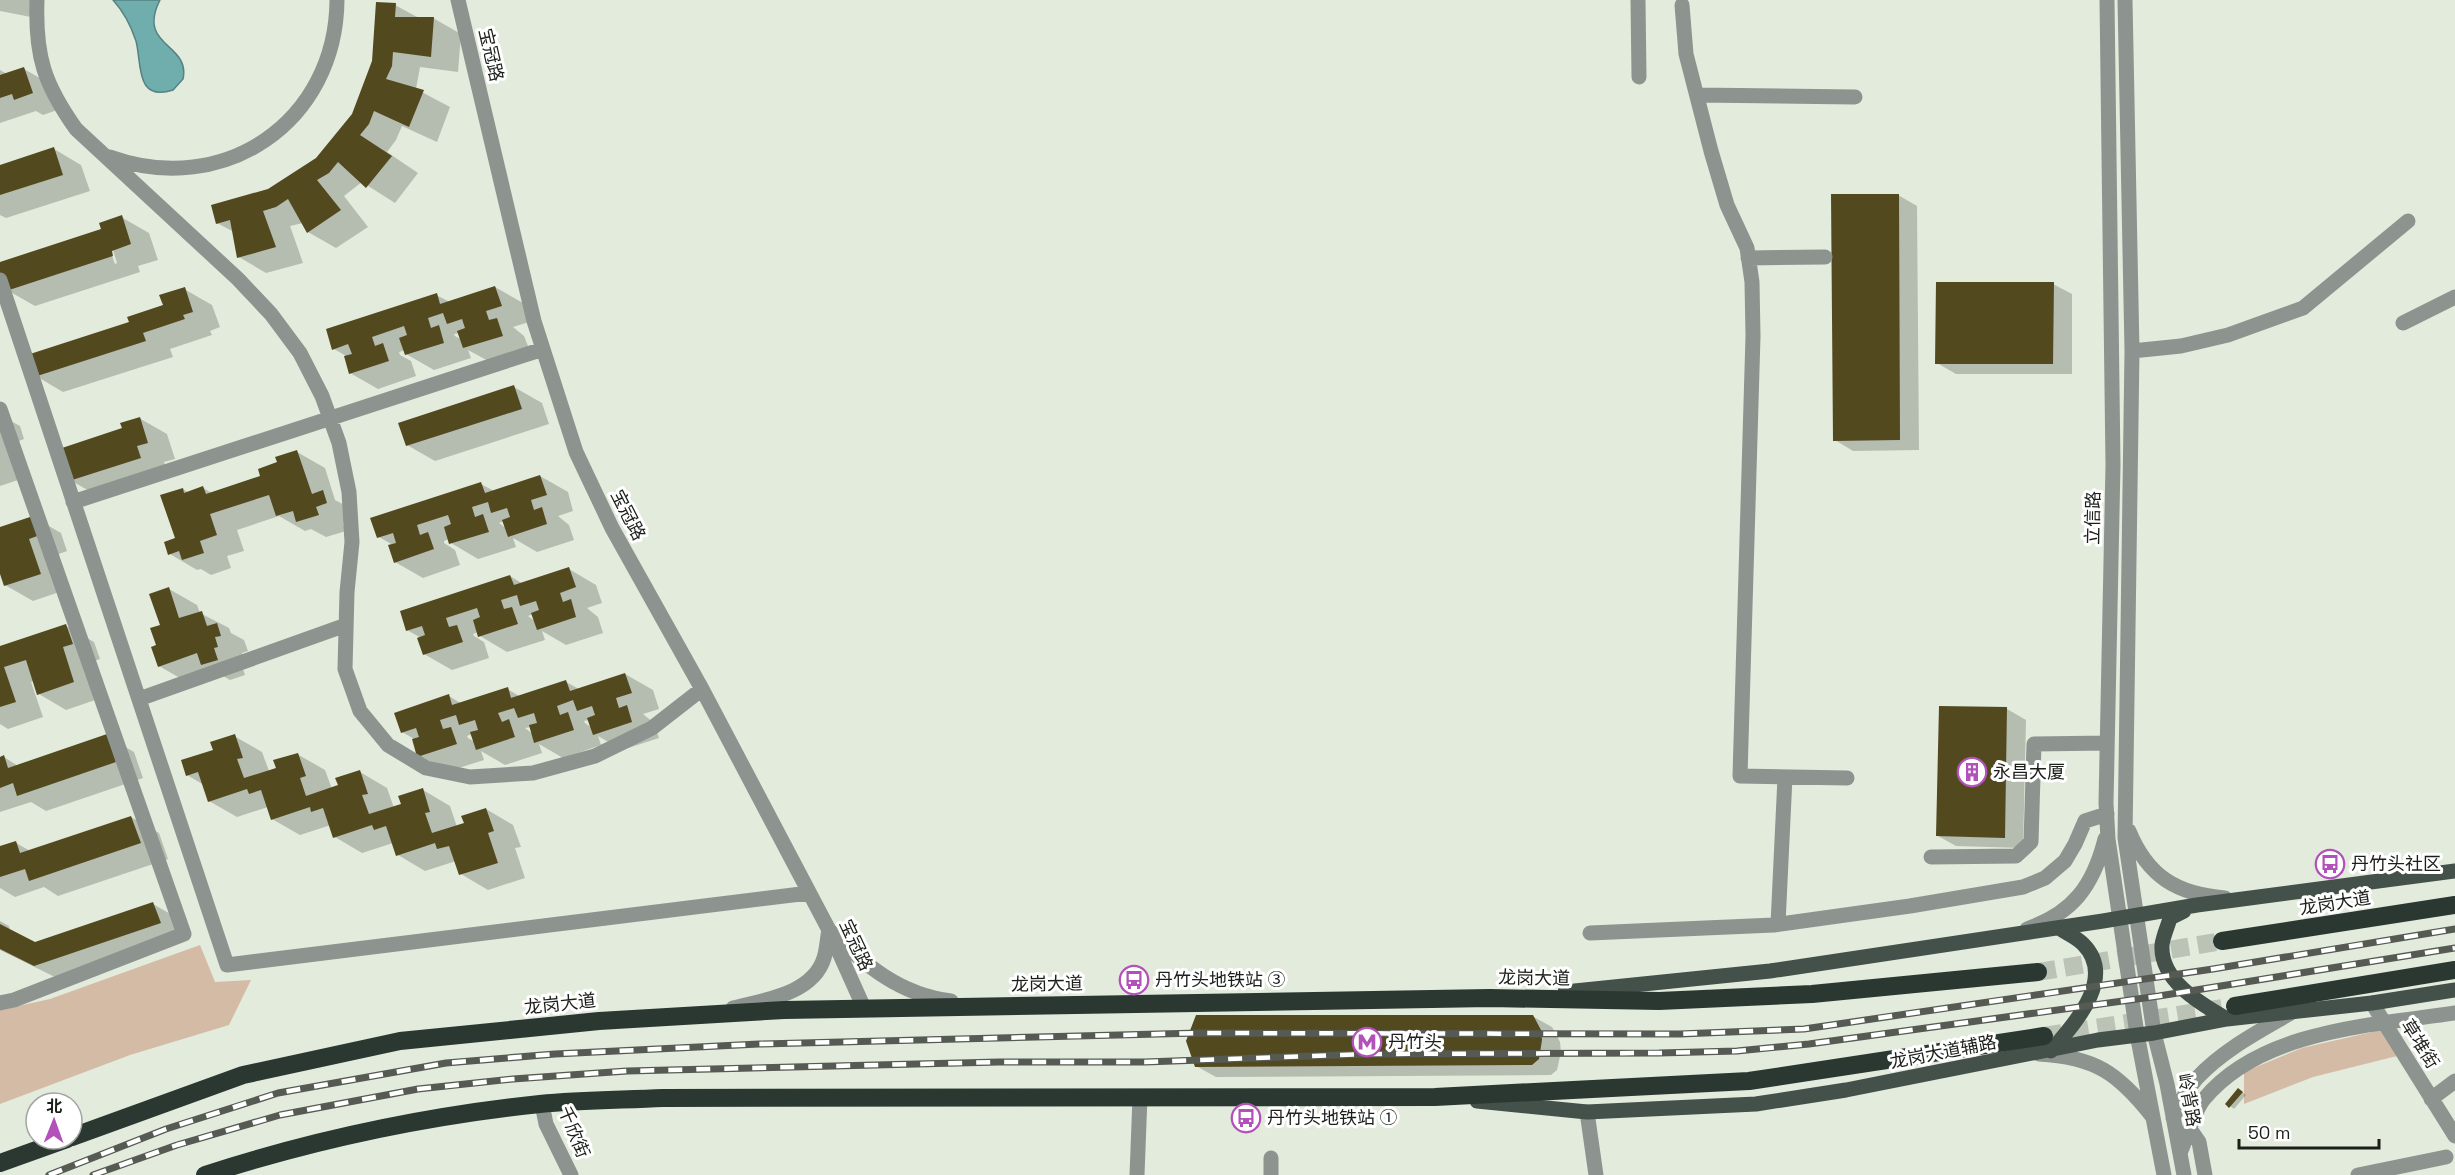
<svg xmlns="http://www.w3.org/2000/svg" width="2455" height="1175" font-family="'Space Grotesk','Noto Sans SC',sans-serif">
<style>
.green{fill:#d4bba5}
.water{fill:#70adad;stroke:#568281;stroke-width:1.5}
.shadow{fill:#0003;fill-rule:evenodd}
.building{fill:#53491e}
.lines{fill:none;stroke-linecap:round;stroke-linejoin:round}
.highway-tunnel{stroke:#bbc2b6;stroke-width:18;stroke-dasharray:18 9;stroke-linecap:butt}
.minor{stroke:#8d9490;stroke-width:15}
.major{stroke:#44504a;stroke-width:15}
.highway{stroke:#2b3832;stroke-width:18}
.rail-casing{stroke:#555a52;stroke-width:7}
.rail{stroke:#fff;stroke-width:4.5;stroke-dasharray:14;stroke-linecap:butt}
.labels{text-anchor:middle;stroke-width:6;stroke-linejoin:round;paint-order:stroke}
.street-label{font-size:18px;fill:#1b1e19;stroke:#fff}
.poi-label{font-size:18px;fill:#1b1e19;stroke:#fff;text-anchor:start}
</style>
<rect width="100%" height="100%" fill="#e3ebdd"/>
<path class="green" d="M200,945l15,37 36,-2 -22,45 -99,30 -130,49v-94l50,-11z
M2385,1029l12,27 -84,21 -69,27v-32l58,-24z"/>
<path class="water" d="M113,0h47c-24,47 31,43 23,79l-10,11c-38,12 -31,-26 -37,-49 -5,-15 -12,-29 -23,-41z"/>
<path class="shadow" d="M0,0h40l-4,18 -36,-7z
M395,5l24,13h14l28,16 -3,38 -38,-5 -4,22 34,18 -13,35 -35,-16 -6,14 -9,12 31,21 -23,30 -33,-21 -18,14 24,31 -32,21 -28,-16 -5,-9 -13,3 13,37 -37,10 -27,-16 -5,-25 -17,-9 100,-64 36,-44z
M24,69l28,16 8,24 -17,6 -7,-4 -36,12v-53l7,4z
M54,149l27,16 9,26 -84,27 -6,-3v-49z
M1898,195l19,11 2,244 -66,1 -18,-11z
M121,217l28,16 9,27 -20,6 2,6 -105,34 -28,-16 -7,-26 103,-34zM110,250h3l4,13 -2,1z
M2053,284l19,10v80h-116l-19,-11z
M495,287l28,16 6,19 -16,5 11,9 6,15 -38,12 -24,-13 3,8 -37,12 -28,-16 -1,-4 -6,2 1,3 11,6 5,15 -38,13 -28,-16 -2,-16 -14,-8 102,-54 14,7zM459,333l3,7 -7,-4 -1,-2z
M184,289l28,16 8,22 -10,4 2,4 -42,14 3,8 -110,35 -27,-16 129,-70z
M514,387l28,16 7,21 -114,37 -28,-16z
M0,415l20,11 4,13 -5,2 11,35 -30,10z
M139,418l28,16 8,25 -11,3 4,11 -70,23 -28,-16 54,-51z
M297,452l28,16 10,32 15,8 4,11 -11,4 3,8 -20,6 -15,-8 -6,2 -26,-15 -42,14 7,21 -17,5 4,12 -20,7 -10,-6 -4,1 -27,-16 7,-15 6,-50 6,4 14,-5 9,5 50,-16z
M540,476l28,16 5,19 -15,5 11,9 5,15 -37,12 -24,-14 3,9 -38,12 -27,-16 -2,-4 -5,2v2l11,7 5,15 -37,13 -28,-16 -2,-17 -14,-8 102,-53 13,7zM504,521l3,8 -8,-6z
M33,517l28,16 6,18 -11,4 12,34 -35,12 -28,-16 -5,-16v-41z
M569,569l27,16 6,18 -15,5 11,9 5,16 -37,12 -24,-14 3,9 -38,12 -27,-16 -2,-4 -5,2 1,2 10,6 5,16 -37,12 -28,-16 -3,-16 -14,-8 103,-54 13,8zM533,614l3,8 -8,-6z
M169,589l28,16 3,8 29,15 2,5 13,7 4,11 -6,2 3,9 -4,1 4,12 -15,5 -14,-8 -29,10 -28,-16 -1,-20z
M66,626l28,16 6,17 -11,4 12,35 -35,12 -27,-16 -5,-13 -3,1 12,35 -35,12 -8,-5v-76z
M625,674l28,16 6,19 -16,5 11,9 5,15 -37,12 -24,-14 3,9 -38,13 -24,-14 3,9 -37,12 -24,-14 3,9 -38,12 -27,-16 -3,-16 -14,-8 47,-36 13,8 45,-15 14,8 45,-15 13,7zM589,720l3,8 -7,-5 -1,-2zM531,727l3,8 -9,-7zM472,734l3,8 -7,-4 -1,-2z
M1941,707l66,2 19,11 -3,128 -67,-2 -18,-10z
M106,736l28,16 9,26 -97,33 -15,-9 -31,10v-54l4,-1 14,9z
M234,736l28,16 7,19 8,-2 20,-15 28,16 7,19 8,-3 20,-14 27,16 7,20 9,-3 20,-15 27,16 7,21 9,-3 20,-15 27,16 8,22 -6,1 10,30 -37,12 -27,-16 -5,-13 -31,10 -27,-16 -5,-12 -31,10 -27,-16 -4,-12 -31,10 -28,-16 -4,-12 -31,10 -28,-16 -5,-16 -17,-10z
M131,817l28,16 9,26 -110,37 -14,-9 -29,10 -15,-9v-40l16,-5 14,8z
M153,904l28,16 7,19 -125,42 -63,-31v-29l9,5 1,5 25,12z
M1532,1016l20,11 8,15 1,10 -4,18 -6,5 -335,2 -20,-11z
M2242,1092l4,3 -12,14 -4,-3z"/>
<path class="building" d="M376,2l20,1 -1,14h39l-3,40 -38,-5 -1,14 -6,13 38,11 -15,37 -35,-16 -5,13 -9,11 32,21 -26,32 -28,-26 -9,11 -12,7 24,30 -34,23 -19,-34 -12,8 -13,4 13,36 -39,11 -7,-38 -14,4 -5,-19 57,-16 48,-31 36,-44 20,-53z
M24,67l9,26 -19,7 -2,-6 -12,4v-23z
M54,147l9,28 -63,20v-30z
M1831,194h68l1,246 -67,1z
M122,215l9,29 -19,7 1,5 -107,35 -6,-18v-11l101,-33 -2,-6z
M1936,282h118l-1,82h-118z
M495,286l7,20 -16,5 3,9 8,-2 6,18 -40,12 -6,-17 8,-3 -3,-9 -15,5 -4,-11 -15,5 3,10 8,-3 5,18 -39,12 -6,-17 8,-3 -3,-9 -32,11 3,9 8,-3 6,18 -40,13 -5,-18 8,-2 -4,-10 -16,6 -6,-21 111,-36 3,11z
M185,287l8,25 -10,3 2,4 -42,14 3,8 -112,36 -7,-22 102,-33 -2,-5 36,-12 -4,-10z
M514,385l8,24 -116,37 -8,-23z
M140,417l8,26 -11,3 4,12 -72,23 -10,-32 63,-21 -2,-5z
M297,450l15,44 11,-4 4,13 -11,4 3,8 -23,7 -3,-11 -17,5 -7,-21 -59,19 7,21 -17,6 4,12 -22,7 -3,-9 -11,4 -4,-13 11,-4 -15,-43 23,-7 1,5 19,-7 3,8 54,-18 -2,-7 19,-7 -2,-5z
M540,475l7,20 -16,5 3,10 8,-3 5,17 -39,13 -6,-17 8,-3 -3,-9 -16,5 -3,-11 -16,5 3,10 8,-3 6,18 -40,12 -5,-17 7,-3 -3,-9 -31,10 3,10 8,-3 6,17 -40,14 -6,-18 8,-2 -3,-10 -16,5 -7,-20 111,-36 4,11z
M33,516l7,19 -11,4 12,35 -37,12 -4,-12v-47z
M569,567l7,20 -16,6 3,9 8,-3 5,18 -39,13 -6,-17 8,-3 -3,-9 -16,5 -3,-11 -16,5 3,9 8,-2 6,17 -40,13 -5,-17 7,-3 -3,-9 -31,10 3,9 8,-2 6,17 -40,13 -6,-17 8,-3 -3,-9 -16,5 -6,-20 110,-36 4,10z
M169,587l10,31 23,-7 5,15 10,-3 4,13 -6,1 3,10 -4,1 4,12 -17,5 -4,-12 -39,14 -7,-20 5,-2 -6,-17 10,-3 -11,-31z
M66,624l7,20 -10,3 11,35 -37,13 -11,-35 -22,7 12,35 -16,5v-61z
M625,673l7,20 -16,5 3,10 8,-3 5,17 -39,13 -6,-17 8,-3 -3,-9 -15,5 -4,-11 -16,6 3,9 8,-3 6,18 -40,13 -5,-18 8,-2 -3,-10 -16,5 -4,-10 -16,5 4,9 7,-3 6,18 -39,13 -6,-18 8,-2 -3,-10 -16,5 -3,-10 -16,5 3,9 8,-2 6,17 -40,13 -5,-18 7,-2 -3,-9 -15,5 -7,-20 55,-19 3,11 56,-18 3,11 55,-18 4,11z
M1939,706l68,1 -2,131 -69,-2z
M107,734l9,28 -99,34 -4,-13 -13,5v-31l4,-2 4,13z
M235,734l8,24 -6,1 7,19 32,-10 -3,-8 25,-7 8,23 -6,2 6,18 32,-11 -3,-7 25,-8 8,24 -6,1 7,19 32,-10 -3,-8 25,-8 7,24 -5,1 7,20 32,-10 -3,-7 25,-8 8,23 -6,2 10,30 -39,12 -10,-29 -12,3 -2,-6 -39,13 -10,-30 -12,4 -2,-5 -39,13 -10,-30 -12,4 -1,-5 -39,13 -10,-30 -12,4 -2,-5 -39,13 -10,-30 -12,4 -5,-16 32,-10 -3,-8z
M131,816l10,27 -112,38 -4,-12 -25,8v-31l16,-5 4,12z
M153,902l8,21 -127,43 -34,-17v-25l35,18z
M1196,1015h337l8,15 1,10 -3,19 -7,6 -337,2 -9,-26z
M2238,1088l5,4 -14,16 -4,-4z"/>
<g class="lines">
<path class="highway-tunnel" d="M2038,972l184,-31
M2044,1036l191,-30"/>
<path class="minor" d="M37,0c-2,56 7,84 39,129l162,150 33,35 29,39 22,43 17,47 10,49 3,50 -5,50 -2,77 15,42 28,34 38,23 44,9 63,-4 62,-17 57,-28 50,-39
M458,0l76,321 42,131 36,76 90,161 127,241 35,78
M1638,0l1,77
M2107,0l6,465 -7,338 2,36 29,195 27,141
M2125,0l7,351 -7,487 29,195 13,51 17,91
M1682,5l4,49 25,97 16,54 20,43 5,34 1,54 -13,440 107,2
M1697,95l158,2
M110,157c114,41 226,-35 227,-157
M1748,258l77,-1
M0,280l227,685 582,-72
M2403,323l52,-26
M2132,351l49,-5 47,-11 75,-27 105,-87
M0,409l184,525 -170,66 -14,3
M73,502l470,-153
M139,699l207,-74
M2129,831c19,46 48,63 96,67
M1931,857l85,-1 15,-14 3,-98 73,-1
M1778,924l7,-147
M2027,929c46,-16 66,-43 78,-90
M1590,933l184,-8 136,-19 113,-19 22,-9 20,-17 10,-17 10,-23 22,-7
M2372,1003l83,133
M733,1008c31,-8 80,-14 91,-50 3,-9 3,-19 5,-28 36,35 71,65 122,71
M2039,1054c56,3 79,19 113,62
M2431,1099l24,-18
M542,1104l4,20 25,51
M1587,1112l9,63
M2173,1118c7,-14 13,-28 24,-40 27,-29 63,-47 97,-67
M2190,1129l9,13 6,33
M2180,1153c7,-15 14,-42 24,-54 57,-69 169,-74 251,-86
M1137,1175l3,-78
M1271,1175v-17
M2358,1175l88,-18"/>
<path class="major" d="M2184,911l-14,7c-2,8 -7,18 -8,27 -2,36 39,59 65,74
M1565,992l205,-21 333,-50 94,-16 258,-34
M2051,1051c23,-27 66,-73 32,-107 -7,-7 -17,-11 -24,-16
M1477,1101l110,11 169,-8 90,-14 252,-50 56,-7 73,-14 145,-16 83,-13"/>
<path class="highway" d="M2222,941l233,-36
M2235,1006l220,-36
M72,1137l171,-62 157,-34 199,-20 185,-11 706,-12 169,3 153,-7 226,-22
M0,1163l67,-24
M205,1175c108,-35 221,-59 335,-71 40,-4 82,-4 123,-6l772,-1 314,-16 295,-45"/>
<g class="rail-casing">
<path id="rail" d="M49,1175l117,-46 112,-36 168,-30 109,-9 204,-10 441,-11 480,1 124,-5 409,-60 242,-40
M93,1175l84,-30 103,-30 138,-26 95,-10 114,-8 372,-9h146l222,-8 292,-1 78,-2 72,-7 350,-48 296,-48"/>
</g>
<use href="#rail" class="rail"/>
</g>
<defs>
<g id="building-ring" transform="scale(1.5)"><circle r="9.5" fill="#fff" stroke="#b251b9" stroke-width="1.5"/><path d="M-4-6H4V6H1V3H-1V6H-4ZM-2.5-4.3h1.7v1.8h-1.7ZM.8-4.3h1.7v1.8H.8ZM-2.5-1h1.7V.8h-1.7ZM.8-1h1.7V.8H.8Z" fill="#b251b9"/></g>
<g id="bus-ring" transform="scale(1.5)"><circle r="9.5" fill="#fff" stroke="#b251b9" stroke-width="1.5"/><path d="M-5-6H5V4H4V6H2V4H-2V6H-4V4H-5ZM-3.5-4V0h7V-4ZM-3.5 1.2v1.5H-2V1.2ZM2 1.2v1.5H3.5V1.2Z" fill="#b251b9"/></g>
<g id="metro-ring" transform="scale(1.5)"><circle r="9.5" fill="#fff" stroke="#b251b9" stroke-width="1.5"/><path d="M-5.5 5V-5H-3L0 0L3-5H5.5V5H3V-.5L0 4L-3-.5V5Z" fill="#b251b9"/></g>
</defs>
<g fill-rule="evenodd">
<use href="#building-ring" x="1972" y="772"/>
<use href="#bus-ring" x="2330" y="864"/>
<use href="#bus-ring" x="1134" y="980"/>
<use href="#metro-ring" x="1367" y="1042"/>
<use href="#bus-ring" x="1246" y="1118"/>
</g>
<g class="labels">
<g class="street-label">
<text transform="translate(491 55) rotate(77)" y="6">宝冠路</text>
<text transform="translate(628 515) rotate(63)" y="6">宝冠路</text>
<text transform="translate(2093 518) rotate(-89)" y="6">立信路</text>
<text transform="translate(2335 903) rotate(-9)" y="6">龙岗大道</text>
<text transform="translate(856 945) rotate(65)" y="6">宝冠路</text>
<text transform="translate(1534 978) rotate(1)" y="6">龙岗大道</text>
<text transform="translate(1047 984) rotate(-1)" y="6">龙岗大道</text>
<text transform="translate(560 1004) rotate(-6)" y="6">龙岗大道</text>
<text transform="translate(2420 1044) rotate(58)" y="6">草堆街</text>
<text transform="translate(1943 1052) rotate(-11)" y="6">龙岗大道辅路</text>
<text transform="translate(2189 1100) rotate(79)" y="6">岭背路</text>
<text transform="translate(574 1132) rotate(68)" y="6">千欣街</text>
</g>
<g class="poi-label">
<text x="1993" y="778">永昌大厦</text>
<text x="2351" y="870">丹竹头社区</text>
<text x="1155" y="986">丹竹头地铁站 ③</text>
<text x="1388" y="1048">丹竹头</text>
<text x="1267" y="1124">丹竹头地铁站 ①</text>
</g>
</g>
<g transform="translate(54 1121) rotate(1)"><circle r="28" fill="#ffffff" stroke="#a4a5a3" stroke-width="1.5"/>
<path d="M0-4.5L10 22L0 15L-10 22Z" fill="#b251b9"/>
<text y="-9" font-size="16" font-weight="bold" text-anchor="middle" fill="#1b1e19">北</text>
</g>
<path d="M2239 1139v9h140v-9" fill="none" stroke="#1b1e19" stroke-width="3"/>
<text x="2248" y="1139" font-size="18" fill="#1b1e19" stroke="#ffffff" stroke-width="4.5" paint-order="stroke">50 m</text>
</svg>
